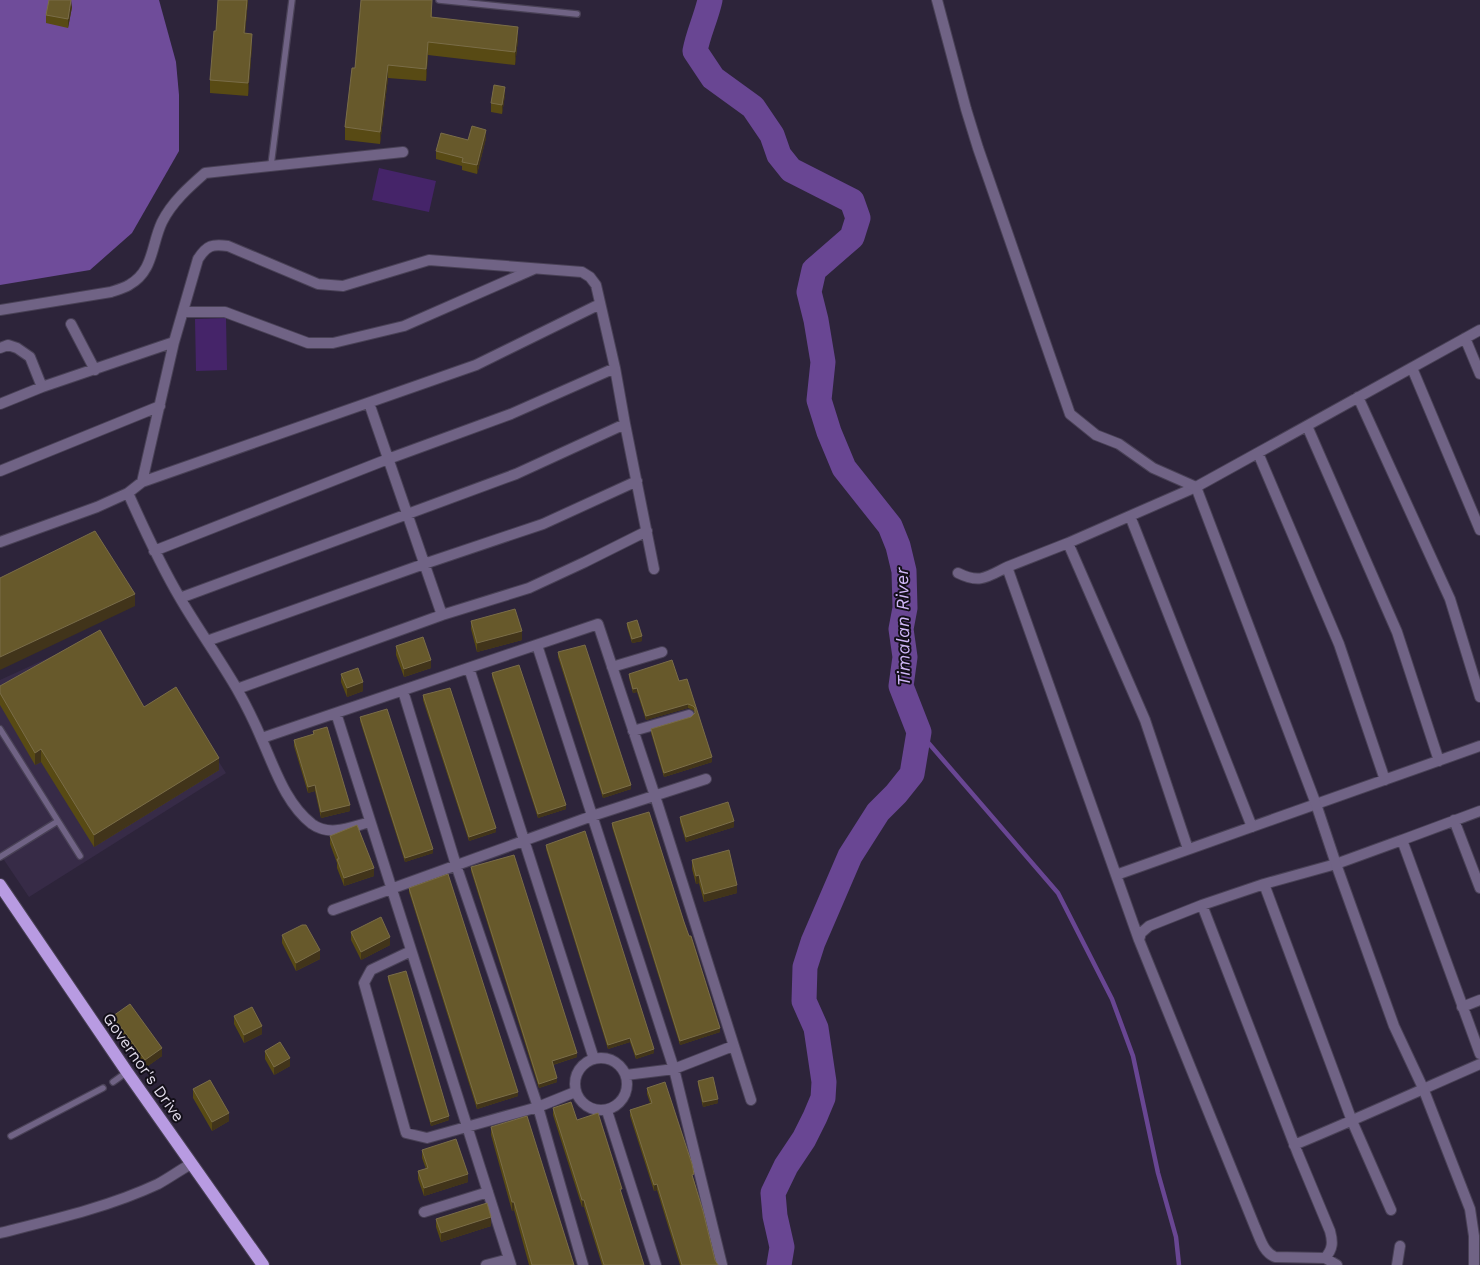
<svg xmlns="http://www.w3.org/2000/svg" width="1480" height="1265" font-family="'Work Sans',sans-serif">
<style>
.built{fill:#372b47}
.green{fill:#452469}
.forest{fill:#6f4c9a}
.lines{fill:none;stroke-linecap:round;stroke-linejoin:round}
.stream{stroke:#694693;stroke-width:4.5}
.river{stroke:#694693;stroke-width:25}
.service-casing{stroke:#494156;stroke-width:8}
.minor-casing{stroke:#494156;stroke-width:12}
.tertiary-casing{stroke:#494156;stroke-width:12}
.primary-casing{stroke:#494156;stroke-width:14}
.service{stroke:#706385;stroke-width:5.5}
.minor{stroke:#706385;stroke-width:10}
.tertiary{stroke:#706385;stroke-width:10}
.primary{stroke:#b89be2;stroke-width:12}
.wall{fill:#584a14}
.shaded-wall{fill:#41341a}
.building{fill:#67592b;stroke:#7a6d48}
.labels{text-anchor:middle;stroke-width:4;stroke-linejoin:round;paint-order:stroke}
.street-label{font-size:16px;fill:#dfd9e8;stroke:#130f19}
.water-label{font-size:18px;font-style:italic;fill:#d1b8f8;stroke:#130f19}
</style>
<rect width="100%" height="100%" fill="#2d243a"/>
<path class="built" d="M98,635l46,76 31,-17 51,79 -197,124 -29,-43v-174z"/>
<path class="green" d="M379,168l57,13 -7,31 -57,-12z
M226,318l1,52 -31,1 -1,-52z"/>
<path class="forest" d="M0,0h159l17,62 3,33v56l-47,82 -42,37 -90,15z"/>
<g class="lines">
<path class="stream" d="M919,732l139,161 54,106 21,57 25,117 18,64 3,28"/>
<path class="river" d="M710,0c-4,18 -12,34 -15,51l18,27 40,29 19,28 7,20 12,15 61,31 6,17 -6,19 -38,33 -5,22 7,28 7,42 -4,38 10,32 15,36 46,58 8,20 6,25 1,37 -4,21 4,28 -4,29 18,46 -7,42 -16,20 -18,18 -28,44 -37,86 -8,25 -1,34 12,27 8,54 -1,16 -8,19 -11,22 -18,27 -13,27 2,23 7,31 -3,18"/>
<g class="service-casing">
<path id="service" d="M439,0l138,14
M271,165l21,-165
M0,729l80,127
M0,857l58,-36
M113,1082l14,-10
M11,1136l92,-48"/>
</g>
<g class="minor-casing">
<path id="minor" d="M0,310l111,-18c6,-2 13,-4 18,-7 25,-14 22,-40 33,-63 10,-20 27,-35 43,-49l198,-21
M183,312h42l83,31h25l71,-17 130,-57
M71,324l24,46
M1465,338l15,36
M0,348l8,-3 9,3 13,9 12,30
M1412,368l68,162
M1358,397l92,202 30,98
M369,403l73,212
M0,404l42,-17 132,-45
M1307,426l90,206 42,129
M1258,453l81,191 46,136
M0,471l160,-65
M142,482l32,-140 24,-83c9,-14 14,-15 30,-13l90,38 25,2 86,-26 153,12 8,5 6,8 19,83 10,56 29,145
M128,493c16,36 32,71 52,105 18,31 39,60 57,91 9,16 18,34 25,51 13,29 24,64 50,84 18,13 39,3 58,-2
M1130,516l122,311
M0,542l97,-35 31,-14 14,-11 334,-117 124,-61
M1068,543l77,177 43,129
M154,551l234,-92 123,-45 104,-46
M958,573c22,11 29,4 49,-6
M180,598l336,-124 109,-50
M207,641l217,-77 119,-40 94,-43
M537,645l137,424 48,196
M612,667l50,-15
M469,668l125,391
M237,689l205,-74 87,-27 56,-26 62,-31
M403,691l53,174 82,242 45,158
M336,713l175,552
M633,731l56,-16
M262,738l336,-114 57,172 96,304
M1454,820l26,68
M1402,840l78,-29
M1116,875l364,-129
M1264,884l88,237 39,89
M1202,905l96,249 32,77c3,11 3,18 -5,27
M333,910l259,-94 114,-37
M1139,940l-132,-373 61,-24 128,-56 284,-157
M411,951l-40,19 -7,13 42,150 21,5 111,-31 37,-15
M1462,1007l18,-7
M575 1084a26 26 0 1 1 52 0a26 26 0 1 1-52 0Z
M626,1075l48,-6 59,-23
M607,1111l49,154
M1294,1145c63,-26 124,-54 186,-81
M424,1212l64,-20
M0,1233c52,-13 109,-26 158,-49 11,-6 22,-14 33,-20
M486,1265l23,-6
M1337,1265l-12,-7 -50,-1c-12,-5 -15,-19 -20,-30l-116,-287 2,-7 8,-7 53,-21 62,-21 72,-20 66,-24 78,214
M1397,1265l3,-19"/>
</g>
<g class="tertiary-casing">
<path id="tertiary" d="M937,0l29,109 12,39 92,266 26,21 23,9 34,24 43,19 120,317 20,60 58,162 29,62 47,121 4,27v29"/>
</g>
<g class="primary-casing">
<path id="primary" d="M0,885l127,187 136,193"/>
</g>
<use href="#service" class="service"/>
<use href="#minor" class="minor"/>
<use href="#tertiary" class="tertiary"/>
<use href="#primary" class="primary"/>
</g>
<path class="wall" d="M218,0h30l-3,33 7,13 -4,50 -38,-3v-13l6,-49z
M72,7l-4,21 -22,-5v-8z
M432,11v6l86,22 -3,26 -87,-10 -2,26 -38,-3 -8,66 -35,-4v-13l10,-59z
M505,95l-3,19 -11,-2v-9z
M486,138l-9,36 -15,-4v-4l-26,-7v-8l32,-11z
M471,621l51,19 -45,12 -6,-23z
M627,623l15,18 -10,2 -5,-16z
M396,646l35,22 -27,9 -8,-22z
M558,652l73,137 -28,9 -45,-141z
M492,673l74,136 -28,9 -46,-141z
M341,674l22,17 -16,6 -6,-15z
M629,674l50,7 8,-2 25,83 -48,15 -13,-44v-4l40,-12 4,-4 -2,-3 -5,-2 -42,12 -9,-28 -4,1 -4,-15z
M0,686l144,21 75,63 -125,77 -53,-85 -6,3 -35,-60z
M423,695l73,137 -27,9 -46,-141z
M360,717l73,136 -28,9 -45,-141z
M313,731l37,80 -29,7 -6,-27 -7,2 -14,-47v-6l19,-6z
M680,817l54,10 -48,15 -6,-20z
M612,823l72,99 36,110 -40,13 -68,-218z
M330,836l44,40 -30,10 -7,-18v-5l-7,-19z
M546,845l108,208 -18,6 -6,-17 -22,7 -62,-200z
M692,860l45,33 -33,9 -5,-19 -3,1 -4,-15z
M471,867l106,190 -24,8 4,17 -18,6 -68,-217z
M409,888l109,208 -41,13 -68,-217z
M351,932l39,13 -29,15 -10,-20z
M282,935l38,24 -24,12 -14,-28z
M388,976l61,144 -18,6 -43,-146z
M113,1016l49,40 -17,12 -32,-43z
M234,1016l28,18 -18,9 -10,-19z
M265,1051l25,15 -16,9 -9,-16z
M698,1081l20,22 -15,4 -5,-22z
M647,1088l47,92 21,80 3,5h-38l-23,-75 -3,1 -24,-75v-6l20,-7 -3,-9z
M193,1089l36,32 -17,10 -19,-33z
M553,1108l24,12 45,75 22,70h-42l-18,-58h-2l-29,-92z
M491,1127l83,138h-45l-15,-55 -2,1 -21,-76z
M422,1150l46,32 -44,14 -6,-17v-8l8,-2 -4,-11z
M436,1219l55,7 -50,16 -5,-15z"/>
<path class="shaded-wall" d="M71,0l1,7 -4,21v-9z
M247,0h1l-4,46v-13z
M518,27v12l-3,26v-13z
M252,34v12l-4,50v-13z
M428,42v13l-2,26v-12z
M388,65v13l-8,66v-12z
M505,87v8l-3,19v-9z
M486,130v8l-9,36v-9z
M135,594v12l-135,64v-13z
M522,631v9l-45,12v-9z
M642,636v5l-10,2v-4z
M431,660v8l-27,9v-8z
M363,682v9l-16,6v-9z
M637,688v4l-4,1v-4z
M688,704v4l-42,12v-4z
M41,749v13l-6,3v-12z
M712,757v5l-48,15v-4z
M219,758v12l-125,77v-12z
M315,785v6l-7,2v-6z
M631,785v4l-28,9v-4z
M350,805v6l-29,7v-6z
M566,805v4l-28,9v-4z
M734,821v6l-48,15v-5z
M496,828v4l-27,9v-4z
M433,849v4l-28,9v-4z
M374,868v8l-30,10v-8z
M699,875v8l-3,1v-8z
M737,885v8l-33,9v-8z
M390,937v8l-29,15v-8z
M320,950v9l-24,12v-8z
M262,1026v8l-18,9v-8z
M720,1028v4l-40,13v-4z
M630,1038v4l-22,7v-4z
M162,1048v8l-17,12v-8z
M654,1049v4l-18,6v-4z
M577,1053v4l-25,8v-4z
M290,1058v8l-16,9v-8z
M557,1078v4l-18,6v-4z
M518,1092v4l-41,13v-5z
M718,1099v4l-15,4v-5z
M229,1113v8l-17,10v-9z
M449,1116v4l-18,6v-4z
M468,1174v8l-44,14v-8z
M657,1184v6l-3,1v-6z
M582,1200h2v7h-2z
M512,1202h2v8l-2,1z
M491,1217v9l-50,16v-9z"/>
<path class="building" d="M49,0h22l-3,19 -22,-4z
M218,0h29l-3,33 8,1 -4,49 -38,-3 4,-49h2z
M361,0h71l-1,17 87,10 -3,25 -87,-10 -2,27 -38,-4 -8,67 -35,-5 7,-59h3z
M494,85l11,2 -3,18 -11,-2z
M472,126l14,4 -9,35 -15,-3 1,-4 -27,-7 5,-18 27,7z
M95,531l40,63 -135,63v-79z
M515,609l7,22 -45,12 -6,-22z
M637,620l5,16 -10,3 -5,-16z
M100,630l44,77 32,-20 43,71 -125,77 -53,-86 -6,4 -35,-60v-7z
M423,637l8,23 -27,9 -8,-23z
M585,645l46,140 -28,9 -45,-142z
M672,660l7,21 8,-2 25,78 -48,16 -13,-44 40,-12 4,-4v-5l-2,-2 -5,-2 -42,12 -9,-28 -4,1 -4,-15z
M519,665l47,140 -28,9 -46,-141z
M358,668l5,14 -16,6 -6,-14z
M450,688l46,140 -27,9 -46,-142z
M387,709l46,140 -28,9 -45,-141z
M327,727l23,78 -29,7 -6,-27 -7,2 -14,-47 20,-6 -1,-3z
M728,802l6,19 -48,16 -6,-20z
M649,812l35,110 5,14h2l29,92 -40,13 -68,-218z
M357,825l17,43 -30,10 -7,-19h2l-9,-23z
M585,831l69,218 -18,6 -6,-17 -22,7 -62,-200z
M729,850l8,35 -33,9 -5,-19 -3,1 -4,-16z
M514,855l63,198 -25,8 5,17 -18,6 -68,-217z
M448,874l70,218 -41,12 -68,-216z
M381,917l9,20 -29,15 -10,-20z
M302,925h4l14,25 -24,13 -14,-28z
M406,971l43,145 -18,6 -43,-146z
M130,1004l32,44 -17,12 -32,-44z
M252,1007l10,19 -18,9 -10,-19z
M280,1042l10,16 -16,9 -9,-16z
M713,1077l5,22 -15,3 -5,-21z
M210,1080l19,33 -17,9 -19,-33z
M665,1082l27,82 2,10 -2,1 11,36 12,49 3,5h-36l-25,-81 -3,1 -24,-75 22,-7 -5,-15z
M571,1102l6,18 21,-7 24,76h-2l24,76h-40l-20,-65h-2l-29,-92z
M527,1116l47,149h-42l-18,-63h-2l-21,-75z
M456,1139l12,35 -44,14 -6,-17 10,-3 -6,-18z
M487,1203l4,14 -50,16 -5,-14z"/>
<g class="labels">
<g class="street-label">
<text transform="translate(144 1067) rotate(55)" y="6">Governor's Drive</text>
</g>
<g class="water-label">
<text transform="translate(903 627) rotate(-91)" y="6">Timalan River</text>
</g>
</g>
</svg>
